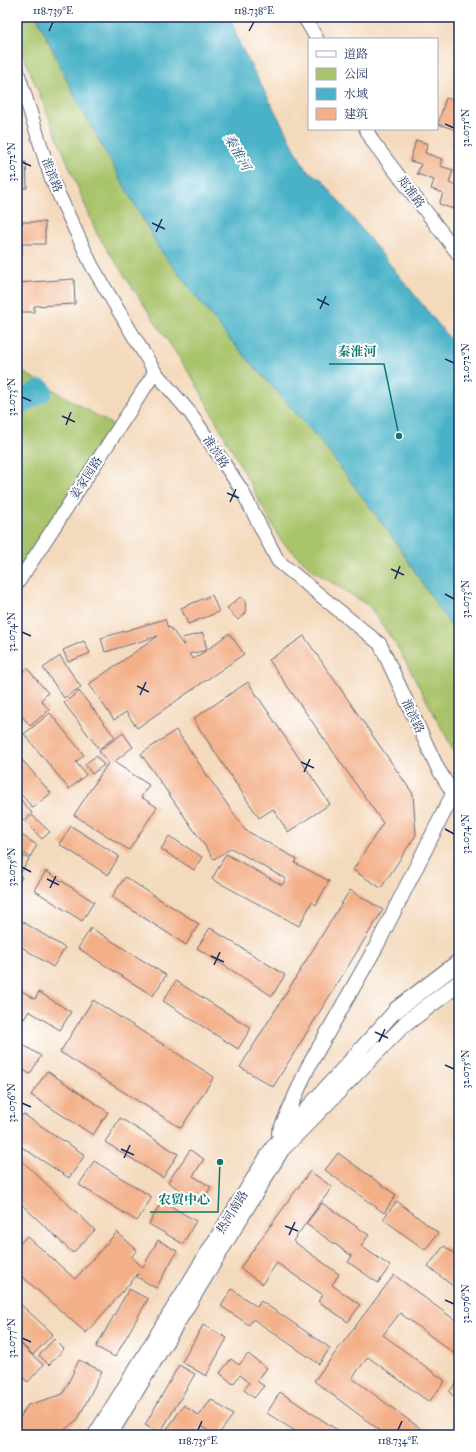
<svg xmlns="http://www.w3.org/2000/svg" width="476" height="1452" font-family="'IM FELL Great Primer','Noto Serif SC',serif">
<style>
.green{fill:#a8c369;stroke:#627964}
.water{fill:#49b2c8;stroke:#327093}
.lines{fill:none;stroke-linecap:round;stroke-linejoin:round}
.river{stroke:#49b2c8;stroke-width:23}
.building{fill:#f3af87;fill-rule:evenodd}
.tertiary-casing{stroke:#676b7f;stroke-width:15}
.secondary-casing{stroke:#676b7f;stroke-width:16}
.primary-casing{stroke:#676b7f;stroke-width:18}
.tertiary{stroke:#fff;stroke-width:13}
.secondary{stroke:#fff;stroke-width:14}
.primary{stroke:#fff;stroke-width:16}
.ticks{fill:none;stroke:#1b2f5e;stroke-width:1.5}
.labels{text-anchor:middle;stroke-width:4;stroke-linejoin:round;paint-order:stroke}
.street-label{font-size:12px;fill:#1b2f5e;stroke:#fff}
.water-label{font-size:13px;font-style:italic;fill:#2b5d83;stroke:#fff}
.leader{fill:none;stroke:#0f766e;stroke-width:1.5}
.callout-dot{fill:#0f766e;stroke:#fff;stroke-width:1.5}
.callout-label{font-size:13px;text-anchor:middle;font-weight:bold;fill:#0f766e;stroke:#fff;stroke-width:4;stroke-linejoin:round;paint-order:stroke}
.neatline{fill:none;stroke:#1b2f5e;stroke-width:1.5}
.ticks-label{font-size:10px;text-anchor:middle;fill:#1b2f5e}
</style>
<rect width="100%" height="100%" fill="#fff"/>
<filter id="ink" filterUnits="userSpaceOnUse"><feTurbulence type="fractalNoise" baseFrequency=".025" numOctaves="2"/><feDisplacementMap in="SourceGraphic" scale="8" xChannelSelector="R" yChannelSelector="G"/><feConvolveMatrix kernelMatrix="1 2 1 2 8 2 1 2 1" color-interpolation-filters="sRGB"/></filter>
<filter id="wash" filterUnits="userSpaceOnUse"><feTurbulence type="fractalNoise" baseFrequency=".012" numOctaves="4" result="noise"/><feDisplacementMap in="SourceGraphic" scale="16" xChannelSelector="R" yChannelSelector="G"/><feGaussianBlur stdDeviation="0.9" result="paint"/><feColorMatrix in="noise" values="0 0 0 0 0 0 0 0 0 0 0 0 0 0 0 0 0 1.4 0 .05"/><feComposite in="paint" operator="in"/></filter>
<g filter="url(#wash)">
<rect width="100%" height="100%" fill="#f4dabd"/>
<path class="green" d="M17,17h20l40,84 83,149 66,85 93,104 74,99 66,101v121l-61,-112 -29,-42 -54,-34 -34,-31 -86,-159 -98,-148 -75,-182 -5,-14z
M25,373l93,55 -101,156v-210z"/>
<path class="water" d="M37,17h193l9,26 67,127 16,10 137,170v289l-66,-101 -74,-99 -93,-104 -66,-85 -83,-149z"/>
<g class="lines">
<path class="river" d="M17,405l24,-14"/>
</g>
<g id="blocks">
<path class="building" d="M446,98l13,4v29l-21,-7z
M416,140l12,4 -3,9 17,6 -2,7 13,4 -4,13 10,4v24l-20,-7 4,-11 -12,-4 3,-9 -17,-6 4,-10 -11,-3z
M17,162h9l1,26h-10z
M20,222h25v22h-23v10h-5v-24h3z
M74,279l1,25 -41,2v6h-14v-4h-3v-25z
M212,595l7,17 -31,12 -7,-16z
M240,597l5,3 1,13 -8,7 -11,-12z
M165,619l3,9 2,-1 14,19 -2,-8 21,-5 4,17 22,-17 15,21 -107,74 -11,-16 -12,8 -25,-36 69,-48 -53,16 -4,-14zM207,650l-14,9 -4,-5z
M304,636l109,158 3,41 -35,53 -28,-18 30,-47 -114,-163z
M84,641l6,12 -22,9 -5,-12z
M60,656l21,31 -17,11 -21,-30z
M27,668l21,25 -7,7 8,10 -19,16 -13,-16v-33z
M248,682l82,122 -42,28 -15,-23 -14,9 -66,-99z
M79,691l36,46 -16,12 -35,-46z
M50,713l34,42 -8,7 10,13 -17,14 -45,-55z
M176,730l69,100 52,29 -2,4 34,18 -13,24 -4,-3 -13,24 -87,-47 14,-25 56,31 4,-6 -55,-31 -17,11 -73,-105z
M123,733l10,14 -19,15 35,23 -8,12 16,10 -28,43 -55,-35 34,-52 -9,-12z
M17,754l34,39 -18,15 -16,-18z
M96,756l8,9 -12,9 -7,-10z
M17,795l15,18 -9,8 -6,-7z
M32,815l18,17 -8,7 -17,-17z
M71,826l48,30 -11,19 -49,-31z
M17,832l20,13 -7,12 -13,-8z
M169,836l33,21 -8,13 -33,-21z
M17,852l12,7 -7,12 -5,-3z
M46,871l48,31 -12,19 -48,-31z
M17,874l5,3 -5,9z
M125,877l74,47 -13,21 -74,-48z
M350,890l33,20 -110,177 -33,-20z
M17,918l48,30 -12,19 -36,-23z
M91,928l75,47 -13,21 -75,-48z
M210,928l75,47 -13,21 -75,-48z
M176,981l75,47 -13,21 -75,-48z
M17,988l18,11 4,-7 32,20 -11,18 -31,-19 -5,8 -7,-5z
M93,1000l121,77 -33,51 -121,-76z
M17,1041l24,15 -11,18 -13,-8z
M47,1071l61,41 -15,23 -62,-40z
M23,1114l62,41 -16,23 -52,-34v-20z
M120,1118l58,36 -15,24 -58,-36z
M190,1150l14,9 -11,17 18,11 -11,17 -32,-22z
M338,1153l58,42 -12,18 -59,-43z
M17,1156l78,74 -22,23 -56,-53z
M94,1161l58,36 -15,24 -58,-36z
M310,1171l22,16 -39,54 46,33 -7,11 28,20 -12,17 -30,-21 5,-6 -46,-32 -15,21 -22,-16z
M162,1201l34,20 -13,23 -34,-20z
M397,1201l41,32 -13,17 -42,-31z
M322,1203l47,32 -8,11 29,20 -12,17 -30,-21 4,-6 -46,-32z
M117,1232l20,18 -6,7 12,10 15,-27 19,11 -21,37 -19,-11 1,-3 -52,59 -69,-61v-25l10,-11 48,43z
M444,1246l15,11v34l-31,-25z
M394,1275l65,48v34l-59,-44 -17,22 62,46 -16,21 -61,-45 -16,21 77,57h-43l-72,-54z
M129,1289l19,10 -33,58 -19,-10z
M232,1289l25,18 4,-6 69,47 -11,16 -66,-45 -4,6 -28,-19z
M17,1301l36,33 -20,21 -16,-16z
M203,1325l24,13 -21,38 -24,-14z
M54,1339l10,10 -15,16 -10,-10z
M17,1341l26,24 -15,17 -11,-10z
M248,1354l19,14 -10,13 7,5 -10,12 -10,-8 5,-7 -9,-8 -7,9 -13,-11 11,-14 8,6z
M79,1360l23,11 -24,48 -20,16h-31l-10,-7v-6l11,-17 35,-11z
M179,1365l16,9 -35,59 -15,-8z
M459,1379v22l-10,-9z
M280,1392l65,43h-44l-34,-22z
M211,1399l22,16 -15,20h-9l2,-2 -9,-7 -6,9h-27l-4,-3 19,-27 15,11z"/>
</g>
</g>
<g filter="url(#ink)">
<use href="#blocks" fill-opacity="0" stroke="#676b7f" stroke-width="1"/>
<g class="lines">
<g class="tertiary-casing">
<path id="tertiary" d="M304,17l13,22
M17,70l34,108 41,88 63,106 36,42 50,75 37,72 102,83 58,125 21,34
M366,129l7,13 86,113
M17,584l138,-212"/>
</g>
<g class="secondary-casing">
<path id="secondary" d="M279,1133l28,-64 70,-124 76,-151
M95,1435l179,-290 122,-135
M110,1435l172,-285 124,-127"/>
</g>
<g class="primary-casing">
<path id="primary" d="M396,1010l63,-48
M406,1023l53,-40"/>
</g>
<use href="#tertiary" class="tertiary"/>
<use href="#secondary" class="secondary"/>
<use href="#primary" class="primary"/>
</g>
</g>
<path class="ticks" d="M49,31l4,-9M249,31l5,-9M445,124l9,4M22,162l9,4M152,223l13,6M156,232l6,-13M317,299l12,6M320,309l6,-13M445,359l9,4M22,397l9,4M62,416l13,6M66,425l5,-13M227,493l12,5M230,502l6,-13M391,569l13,6M395,579l5,-13M445,594l9,5M22,632l9,4M137,686l12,6M140,695l6,-13M301,762l13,6M304,772l6,-13M445,829l9,5M22,867l9,5M47,879l12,6M50,888l6,-12M211,956l13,6M214,965l6,-13M375,1032l13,6M379,1042l6,-13M445,1065l9,4M22,1103l9,4M121,1149l13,6M124,1158l6,-13M285,1226l13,5M289,1235l6,-13M445,1300l9,4M22,1338l9,4M198,1430l4,-9M398,1430l4,-9"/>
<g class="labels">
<g class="street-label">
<text transform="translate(52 175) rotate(69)" y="4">淮滨路</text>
<text transform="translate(411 192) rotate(53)" y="4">郑淮路</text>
<text transform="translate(216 452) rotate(56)" y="4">淮滨路</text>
<text transform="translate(86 478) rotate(-57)" y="4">姜家园路</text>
<text transform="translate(413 716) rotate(65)" y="4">淮滨路</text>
<text transform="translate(232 1212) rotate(-58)" y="4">热河南路</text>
</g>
<g class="water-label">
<text transform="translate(238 152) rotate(60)" y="5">秦淮河</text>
</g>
</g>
<path class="leader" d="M399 436L384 364H329M220 1162L218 1212H150"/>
<g class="callout-dot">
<circle cx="399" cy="436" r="4"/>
<circle cx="220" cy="1162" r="4"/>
</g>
<g class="callout-label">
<text x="357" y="356">秦淮河</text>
<text x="184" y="1204">农贸中心</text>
</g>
<rect width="476" height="1452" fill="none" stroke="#fff" stroke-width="44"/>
<rect x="308" y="38" width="130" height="92" fill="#ffffff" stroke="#a4acbf"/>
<rect x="316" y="51" width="20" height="6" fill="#ffffff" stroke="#a4acbf"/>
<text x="344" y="58" font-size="12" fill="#1b2f5e">道路</text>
<rect x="316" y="68" width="20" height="12" fill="#a8c369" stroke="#a4acbf"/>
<text x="344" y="78" font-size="12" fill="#1b2f5e">公园</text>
<rect x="316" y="88" width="20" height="12" fill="#49b2c8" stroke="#a4acbf"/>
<text x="344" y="98" font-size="12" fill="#1b2f5e">水域</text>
<rect x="316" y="108" width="20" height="12" fill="#f3af87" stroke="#a4acbf"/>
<text x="344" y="118" font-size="12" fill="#1b2f5e">建筑</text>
<rect x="22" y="22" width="432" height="1408" class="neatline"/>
<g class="ticks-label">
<text x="53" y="14">118.739°E</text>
<text x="254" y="14">118.738°E</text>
<text transform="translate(465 128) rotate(-90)" y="4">32.071°N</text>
<text transform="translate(11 162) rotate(-90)" y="4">32.072°N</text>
<text transform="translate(465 363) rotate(-90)" y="4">32.072°N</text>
<text transform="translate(11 397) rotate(-90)" y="4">32.073°N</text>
<text transform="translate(465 599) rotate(-90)" y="4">32.073°N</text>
<text transform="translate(11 632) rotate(-90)" y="4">32.074°N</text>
<text transform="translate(465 834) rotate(-90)" y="4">32.074°N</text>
<text transform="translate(11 867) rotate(-90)" y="4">32.075°N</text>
<text transform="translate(465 1069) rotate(-90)" y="4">32.075°N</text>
<text transform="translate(11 1103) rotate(-90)" y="4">32.076°N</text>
<text transform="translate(465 1304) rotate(-90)" y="4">32.076°N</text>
<text transform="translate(11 1338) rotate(-90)" y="4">32.077°N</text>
<text x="198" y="1444">118.735°E</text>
<text x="398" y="1444">118.734°E</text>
</g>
</svg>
